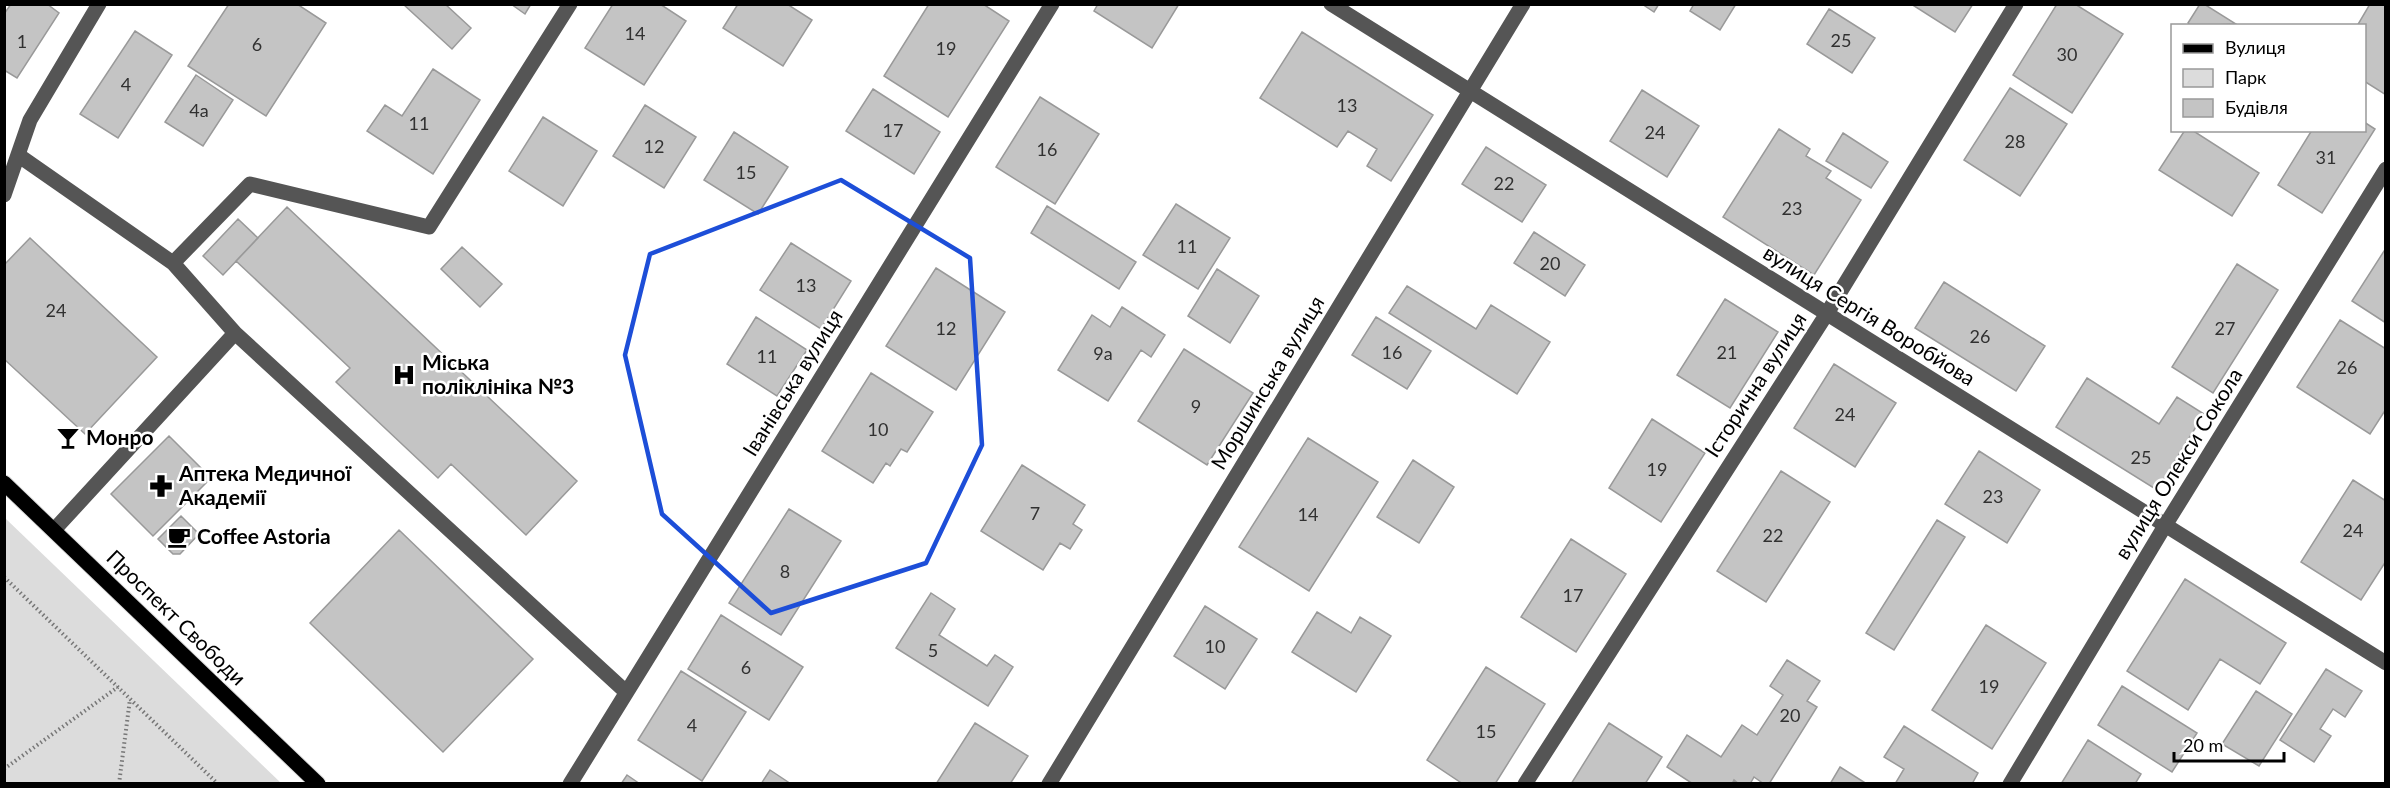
<svg xmlns="http://www.w3.org/2000/svg" width="2390" height="788" font-family="Lato,sans-serif">
<style>
.green{fill:#dcdcdc}
.building{fill:#c4c4c4;stroke:#999;stroke-width:1.5}
.lines{fill:none;stroke-linecap:round;stroke-linejoin:round}
.major-casing{stroke:#dbdbdb;stroke-width:17}
.path{stroke:#777;stroke-width:4;stroke-dasharray:1.5 3;stroke-linecap:butt}
.minor{stroke:#555;stroke-width:15}
.major{stroke:#000;stroke-width:15}
.marked{fill:none;stroke:#1d4ed8;stroke-width:4.5;stroke-linejoin:round}
.labels{text-anchor:middle;stroke-width:5;stroke-linejoin:round;paint-order:stroke}
.number-label{font-size:18px;fill:#313131}
.street-label{font-size:21px;fill:#000;stroke:#fff}
.poi-label{font-size:21px;font-weight:bold;fill:#000;stroke:#fff;text-anchor:start}
</style>
<rect width="100%" height="100%" fill="#fff"/>
<path class="green" d="M5,518l276,265h-276z"/>
<path class="building" d="M11,4h36l12,9 -42,65 -13,-8v-56z
M229,4h68l29,19 -60,93 -78,-50z
M403,4h42l26,24 -19,21z
M511,4h20l-6,10z
M613,4h47l26,17 -42,64 -59,-37z
M738,4h49l25,16 -29,46 -60,-38z
M929,4h54l26,17 -61,96 -64,-41z
M1098,4h81l-27,44 -58,-37z
M1642,4h17l-5,8z
M1694,4h42l-16,26 -30,-19z
M1911,4h62l-18,28z
M2057,4h18l48,30 -51,79 -59,-38z
M2200,4h4l32,20 -45,2 -3,-3z
M2370,4h16v91l-22,-14v-55h-7z
M1829,9l46,29 -23,35 -45,-29z
M135,31l37,24 -54,83 -38,-24z
M1302,32l131,83 -42,66 -24,-15 10,-17 -29,-18 -11,16 -77,-49z
M433,69l47,31 -47,74 -66,-43 18,-26 17,11z
M196,75l37,25 -30,46 -38,-24z
M2010,88l57,36 -47,72 -56,-36z
M873,89l67,43 -26,42 -68,-43z
M1642,90l57,36 -32,51 -57,-36z
M1040,97l59,37 -44,70 -59,-37z
M645,105l51,32 -32,51 -51,-32z
M543,117l54,34 -34,55 -54,-35z
M2364,122l11,7 -53,84 -44,-28 34,-55h52z
M1779,129l31,20 -4,7 25,15 -5,7 35,22 -47,75 -91,-58z
M2185,130h7l67,43 -27,43 -73,-46z
M734,132l54,35 -30,47 -54,-34z
M1843,133l45,29 -17,26 -45,-27z
M1486,147l60,38 -24,37 -60,-38z
M1176,204l54,34 -32,51 -55,-34z
M1047,206l89,56 -17,27 -88,-56z
M287,207l290,274 -51,54 -75,-71 -13,14 -102,-96 14,-14 -114,-107z
M238,219l20,19 -35,37 -20,-19z
M1534,232l51,33 -20,31 -51,-33z
M30,238l127,119 -72,77 -81,-75v-94z
M791,243l60,38 -30,48 -61,-39z
M462,247l40,37 -22,23 -39,-38z
M2386,248v75l-34,-22z
M2237,264l41,26 -65,103 -41,-26z
M936,268l69,44 -49,78 -70,-44z
M1217,269l42,27 -29,47 -42,-27z
M1944,282l101,64 -29,45 -101,-63z
M1407,286l69,43 15,-24 59,37 -33,52 -128,-81z
M1725,299l53,33 -48,76 -53,-33z
M1122,307l43,28 -14,22 -10,-7 -33,51 -50,-31 34,-55 18,12z
M756,317l51,33 -30,46 -50,-32z
M1376,317l55,34 -24,38 -55,-34z
M2340,320l46,29v60l-16,25 -73,-47z
M1184,349l69,44 -46,72 -69,-44z
M1834,364l62,39 -41,64 -61,-39z
M871,373l62,39 -26,40 -6,-3 -11,17 -4,-3 -13,20 -51,-32z
M2087,378l72,46 18,-27 27,17 -47,76 -101,-63z
M1652,419l53,34 -44,69 -52,-34z
M169,436l42,42 -58,58 -42,-42z
M1308,438l70,44 -69,109 -70,-44z
M1979,451l61,39 -33,53 -62,-39z
M1413,460l41,27 -35,56 -42,-26z
M1022,465l63,40 -12,19 9,6 -12,19 -10,-6 -17,27 -62,-39z
M1781,471l49,31 -64,100 -49,-31z
M2353,480l33,21v60l-25,39 -60,-38z
M789,509l52,32 -60,94 -52,-32z
M181,516l18,18 -19,20h-7l-15,-15z
M1937,520l28,17 -71,113 -28,-17z
M399,530l134,129 -90,93 -133,-129z
M1571,539l55,35 -50,78 -55,-35z
M2185,579l101,64 -26,41 -40,-25 -32,51 -61,-39z
M931,593l24,16 -16,26 48,31 8,-11 18,12 -25,39 -92,-58z
M1205,606l52,33 -32,50 -51,-33z
M1317,612l34,21 9,-16 31,19 -35,56 -64,-40z
M721,615l82,52 -34,53 -81,-51z
M1986,625l60,38 -54,86 -60,-39z
M1787,660l33,21 -13,20 10,6 -48,77h-5l-10,-7 -4,7h-11l-5,-4 -2,4h-39l-26,-17 20,-32 34,22 21,-32 15,10 26,-40 -13,-9z
M1486,667l59,37 -50,80h-32l-36,-24z
M2326,669l36,22 -17,26 -12,-8 -13,20 11,7 -17,26 -34,-22z
M681,671l65,41 -44,69 -64,-41z
M2122,686l75,47 -25,39 -74,-47z
M2256,691l36,23 -33,52 -37,-22z
M975,723l53,33 -18,28h-74z
M1609,723l53,34 -17,27h-74z
M1904,726l74,47 -6,11h-77l9,-15 -20,-12z
M2088,740l53,34 -6,10h-74z
M1840,767l27,17h-37z
M770,770l21,14h-30z
M627,775l13,9h-19z"/>
<g class="lines">
<g class="major-casing">
<path id="major" d="M4,483l314,301"/>
</g>
<path class="path" d="M4,577l214,207
M4,769l114,-82
M119,784l11,-85"/>
<path class="minor" d="M1331,4l1055,659
M18,155l155,108 62,70 391,359
M4,195l26,-75 69,-116
M173,263l77,-79 179,43 141,-223
M54,530l181,-197
M570,784l482,-780
M1049,784l474,-780
M1525,784l301,-469 190,-311
M2010,784l156,-260 220,-355"/>
<use href="#major" class="major"/>
</g>
<path class="marked" d="M841,180l129,78 12,187 -56,118 -155,50 -109,-99 -37,-159 25,-101z"/>
<defs>
<g id="hospital-bare" transform="scale(1.8)"><path d="M-5-5h3v3.5h4V-5h3V5h-3V1.5h-4V5h-3Z" fill="#000" stroke="#fff" stroke-width="2.5" paint-order="stroke"/></g>
<g id="bar-bare" transform="scale(1.8)"><path d="M-6-5H6L.8 .8V4.5H3.5V6h-7V4.5H-.8V.8Z" fill="#000" stroke="#fff" stroke-width="2.5" paint-order="stroke"/></g>
<g id="pharmacy-bare" transform="scale(1.8)"><path d="M-2-6h4v4h4v4h-4v4h-4v-4h-4v-4h4Z" fill="#000" stroke="#fff" stroke-width="2.5" paint-order="stroke"/></g>
<g id="cafe-bare" transform="scale(1.8)"><path d="M-5.5-4.5H6V0H3Q3 3.5 0 3.5H-2.5Q-5.5 3.5-5.5 0ZM3-3.2v2h1.7v-2ZM-6 4.5H4V6H-6Z" fill="#000" stroke="#fff" stroke-width="2.5" paint-order="stroke"/></g>
</defs>
<g fill-rule="evenodd">
<use href="#hospital-bare" x="404" y="375"/>
<use href="#bar-bare" x="68" y="438"/>
<use href="#pharmacy-bare" x="161" y="486"/>
<use href="#cafe-bare" x="179" y="537"/>
</g>
<g class="labels">
<g class="number-label">
<text x="635" y="40">14</text>
<text x="1841" y="47">25</text>
<text x="22" y="48">1</text>
<text x="257" y="51">6</text>
<text x="946" y="55">19</text>
<text x="2067" y="61">30</text>
<text x="126" y="91">4</text>
<text x="1347" y="112">13</text>
<text x="199" y="117">4а</text>
<text x="419" y="130">11</text>
<text x="893" y="137">17</text>
<text x="1655" y="139">24</text>
<text x="2015" y="148">28</text>
<text x="654" y="153">12</text>
<text x="1047" y="156">16</text>
<text x="2326" y="164">31</text>
<text x="746" y="179">15</text>
<text x="1504" y="190">22</text>
<text x="1792" y="215">23</text>
<text x="1187" y="253">11</text>
<text x="1550" y="270">20</text>
<text x="806" y="292">13</text>
<text x="56" y="317">24</text>
<text x="946" y="335">12</text>
<text x="2225" y="335">27</text>
<text x="1980" y="343">26</text>
<text x="1392" y="359">16</text>
<text x="1727" y="359">21</text>
<text x="1103" y="360">9а</text>
<text x="767" y="363">11</text>
<text x="2347" y="374">26</text>
<text x="1196" y="413">9</text>
<text x="1845" y="421">24</text>
<text x="878" y="436">10</text>
<text x="2141" y="464">25</text>
<text x="1657" y="476">19</text>
<text x="1993" y="503">23</text>
<text x="1035" y="520">7</text>
<text x="1308" y="521">14</text>
<text x="2353" y="537">24</text>
<text x="1773" y="542">22</text>
<text x="785" y="578">8</text>
<text x="1573" y="602">17</text>
<text x="1215" y="653">10</text>
<text x="933" y="657">5</text>
<text x="746" y="674">6</text>
<text x="1989" y="693">19</text>
<text x="1790" y="722">20</text>
<text x="692" y="732">4</text>
<text x="1486" y="738">15</text>
</g>
<g class="street-label">
<text transform="translate(1869 316) rotate(32)" y="7">вулиця Сергія Воробйова</text>
<text transform="translate(793 383) rotate(-58)" y="7">Іванівська вулиця</text>
<text transform="translate(1268 383) rotate(-59)" y="7">Моршинська вулиця</text>
<text transform="translate(1756 385) rotate(-57)" y="7">Історична вулиця</text>
<text transform="translate(2179 464) rotate(-58)" y="7">вулиця Олекси Сокола</text>
<text transform="translate(176 618) rotate(44)" y="7">Проспект Свободи</text>
</g>
<g class="poi-label">
<text x="422" y="370">Міська<tspan x="422" dy="24">поліклініка №3</tspan></text>
<text x="86" y="445">Монро</text>
<text x="179" y="481">Аптека Медичної<tspan x="179" dy="24">Академії</tspan></text>
<text x="197" y="544">Coffee Astoria</text>
</g>
</g>
<rect width="2390" height="788" fill="none" stroke="#000000" stroke-width="12"/>
<rect x="2171" y="24" width="195" height="108" fill="#ffffff" stroke="#999999" stroke-width="1.5"/>
<rect x="2183" y="44" width="30" height="9" fill="#000000" stroke="#999999" stroke-width="1.5"/>
<text x="2225" y="54" font-size="18" fill="#000000">Вулиця</text>
<rect x="2183" y="69" width="30" height="18" fill="#dcdcdc" stroke="#999999" stroke-width="1.5"/>
<text x="2225" y="84" font-size="18" fill="#000000">Парк</text>
<rect x="2183" y="99" width="30" height="18" fill="#c4c4c4" stroke="#999999" stroke-width="1.5"/>
<text x="2225" y="114" font-size="18" fill="#000000">Будівля</text>
<path d="M2174 752v9h110v-9" fill="none" stroke="#000000" stroke-width="3"/>
<text x="2183" y="752" font-size="18" fill="#000000" stroke="#ffffff" stroke-width="4.5" paint-order="stroke">20 m</text>
</svg>
